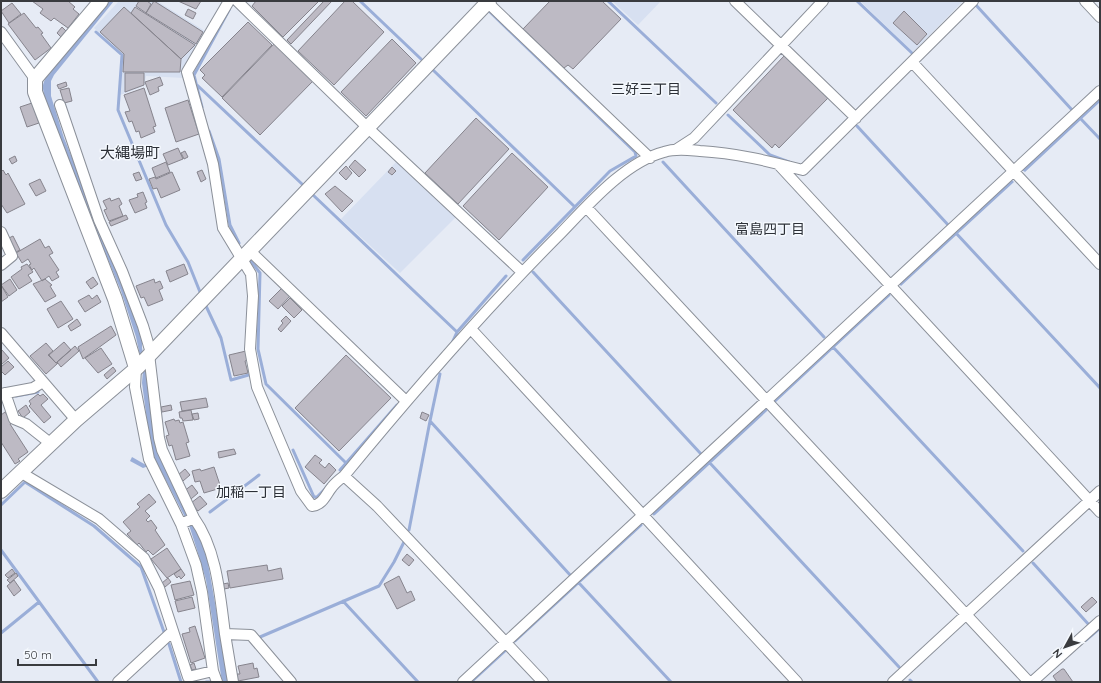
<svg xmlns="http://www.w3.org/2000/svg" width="1101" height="683" font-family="Quicksand,'Noto Sans JP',sans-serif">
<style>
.built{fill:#d7e0f1}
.water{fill:#9aaed8}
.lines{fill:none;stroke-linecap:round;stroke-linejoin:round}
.stream{stroke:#9aaed8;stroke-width:3}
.building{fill:#bdbac4;stroke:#86848d}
.street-casing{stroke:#8b9099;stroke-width:12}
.secondary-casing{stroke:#8b9099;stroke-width:16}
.street{stroke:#fff;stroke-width:10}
.secondary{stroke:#fff;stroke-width:14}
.labels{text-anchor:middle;stroke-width:3;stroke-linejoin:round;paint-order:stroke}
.neighbourhood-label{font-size:14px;fill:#2c3037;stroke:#f5f9fe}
.quarter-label{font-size:15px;fill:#2c3037;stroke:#f5f9fe}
</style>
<rect width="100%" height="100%" fill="#e6ebf5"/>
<path class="built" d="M119,1h38l48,30 -23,40 2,7 -38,-2 -2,10 -24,9 3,-41 -29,-26z
M612,1h49l-23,24z
M860,1h103l-50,51z
M397,161l59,56 -56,56 -59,-54z"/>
<path class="water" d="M109,1h5l-60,74 -3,6v15l13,42 61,150 17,50v10l8,39 6,54 50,111 23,130h-7l-16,-102 -9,-30 -8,-25 -32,-62 -14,5 -13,-7 2,-4 14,8 9,-5 -6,-24 -7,-53 1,-13 -7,-33 -15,-46 -57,-138c-4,-22 -18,-42 -21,-64 -2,-18 53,-73 66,-88z
M1100,97v5l-75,70 -3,-2z
M1012,180l2,2 -113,104 -2,-2z"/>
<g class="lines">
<path class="stream" d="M360,1l61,58
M608,1l108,102
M857,1l56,53
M975,4l98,107
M490,12l145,140 1,4 -26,15 -87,89
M96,32l26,23 -4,55 48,115 22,37 12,30
M433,70l142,137
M197,85l105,99
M202,107l-8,-32 35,-65
M728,115l42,40 19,7
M1080,118l20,21
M857,126l93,101
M209,131l10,28 11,66 9,18
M663,162l161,175
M312,194l145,138
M955,232l145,156
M251,261l9,12 -2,76 8,35 80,79
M533,272l168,182
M206,306l15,32 10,42 21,-6
M452,343l5,-11 49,-56
M833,347l190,204
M16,396l22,-4
M775,401l114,-106
M430,421l141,155
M293,450l21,47h3l10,-10
M709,462l190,205
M340,470l57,-65
M1,505l24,-23 69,44 47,41 23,65
M210,512l49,-37
M654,514l112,-104
M409,530l21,-109 10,-47
M1,550l97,132
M1033,563l57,63
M579,583l92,99
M343,601l75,81
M1,633l38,-31
M260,637l119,-51 15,-24 10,-20
M1086,640l14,-12
M515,641l126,-116
M169,644l12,38
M910,680l2,2
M206,682h4
M471,682l35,-32"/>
</g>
<path class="building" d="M32,1h36l7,6 -2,2 6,5 -11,14 -14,-10 -3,3 -11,-8 3,-4z
M139,1h8l4,3 -5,9 -10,-7z
M154,1l49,31 -7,12 -50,-31z
M178,1h23l-5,8z
M256,1h63l-36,36 -31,-31z
M324,1h8l-41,43 -4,-4z
M345,1h7l32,31 -50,53 -36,-34z
M550,1h52l19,18 -48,50 -5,-4 -4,3 -41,-39z
M12,3l9,11 -12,9 -8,-12z
M124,7l57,52 -1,13h-57l1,-18 -24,-22z
M135,7l60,38 -14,14 -50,-46z
M188,9l8,4 -3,6 -8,-4z
M904,11l23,23 -10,11 -24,-22z
M24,13l12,15 2,-1 5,6 -2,1 10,14 -16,12 -27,-36z
M248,22l24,23 -50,52 -20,-19 3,-3 -5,-5z
M62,27l4,4 -5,6 -4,-4z
M392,39l24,24 -50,53 -25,-24z
M275,43l38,38 -53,54 -38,-37z
M784,56l44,42 -49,50 -4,-4 -3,4 -39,-38z
M125,73h19v12l-19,7z
M160,77l3,8 -5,2 1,4 -9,4 -5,-13z
M66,82l1,4 -8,3 -2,-4z
M69,88l3,13 -8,2 -4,-13z
M144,88l12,38 -3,1 2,5 -14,6 -2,-7 -3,1 -4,-11 -3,1 -4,-10 5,-1 -6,-16z
M188,100l11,34 -23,8 -11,-34z
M32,103l7,20 -12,4 -7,-20z
M476,118l33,31 -51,55 -33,-31z
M178,148l5,11 -15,6 -5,-11z
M185,151l3,6 -4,2 -3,-6z
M512,153l36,34 -49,53 -36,-34z
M15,156l2,5 -5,3 -3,-5z
M355,160l11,10 -7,7 -10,-10z
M166,162l4,10 -14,6 -4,-10z
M346,166l6,7 -6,7 -7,-7z
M392,167l4,4 -4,4 -4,-3z
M3,170l3,5 2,-2 17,31 -18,9 -6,-9v-32z
M202,170l4,9 -5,3 -4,-10z
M139,172l3,7 -6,2 -3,-7z
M172,172l8,18 -19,8 -4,-10 -4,1 -4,-10 6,-2 1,2z
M40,179l6,12 -10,5 -7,-12z
M335,186l18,15 -11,11 -17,-18z
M143,192l4,10 -2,1 2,5 -12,5 -6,-13 9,-3 -1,-3z
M110,198l1,3 8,-3 3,6 -3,2 4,10 -14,5 -5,-11 3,-1 -4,-8z
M126,215l2,4 -17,7 -2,-4z
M13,236l7,14 -4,2 -7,-14z
M40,239l5,9 4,-2 4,7 -4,2 10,15 -3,2 3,5 -7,4 -3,-5 -7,5 -8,-13 -2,2 -3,-5 2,-1 -3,-5 -6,4 -6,-10z
M27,264l6,8 -5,3 4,6 -13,8 -8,-12 11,-8 -1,-2z
M184,264l4,10 -18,8 -4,-11z
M93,277l5,7 -7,5 -5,-7z
M10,279l7,11 -8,6 -8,-11z
M45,279l7,6 -2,1 6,10 -11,6 -12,-18z
M154,279l1,4 5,-2 3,7 -4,2 4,10 -15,6 -4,-9 -3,1 -5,-12z
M1,285l7,12 -7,5z
M282,288l8,8 -12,13 -9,-8z
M89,295l3,4 5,-4 4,7 -16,10 -7,-11z
M290,298l12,12 -8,8 -12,-12z
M61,301l12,18 -15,9 -11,-19z
M286,316l5,5 -10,11 -3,-3 5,-6 -2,-2z
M77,319l4,6 -10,6 -3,-5z
M111,326l5,9 -33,24 -5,-12z
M64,342l7,8 -15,13 -7,-8z
M46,343l7,8 -5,4 8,8h2l-12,11 -16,-18z
M75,346l4,5 -18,16 -4,-5z
M101,348l11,16 -14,9 -13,-15z
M2,350l7,8 -8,7v-14z
M246,351l2,9 -3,1 3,12 -14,3 -5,-21z
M346,355l45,43 -52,53 -44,-43z
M8,361l6,6 -9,8 -4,-4v-4z
M113,367l3,4 -9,8 -3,-4z
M38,394l2,2 3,-2 5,5 -7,6 10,12 -7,6 -15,-17 2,-2 -2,-3z
M206,398l2,9 -26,4 -2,-9z
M26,405l4,7 -7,6 -5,-7z
M171,405l1,5 -10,2 -1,-5z
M191,410l2,10 -10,1 -1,-3h-2l-1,-6z
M5,412l7,10 -2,2 18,28 -10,7 2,2 -5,3 -14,-22v-27z
M422,412l7,3 -3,6 -6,-3z
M198,413l1,6 -5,1 -2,-6z
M174,419l1,2 4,-1 1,3 3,-1 6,20 -3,1 4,13 -14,4 -4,-15 -3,1 -3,-10 3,-1 -4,-13z
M234,449l2,5 -17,4 -1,-6z
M315,455l7,5 -3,3 6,5 4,-5 7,7 -12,14 -19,-17z
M214,467l7,21 -17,5 -4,-12 -5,1 -3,-11 8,-2 1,2z
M185,469l5,6 -7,6 -5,-6z
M192,485l6,8 -7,6 -7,-8z
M149,494l7,8 -11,9 5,5 -4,4 2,2 3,-2 6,8 -2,2 10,15 -12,10 -5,-5 -2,2 -7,-9 -2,2 -10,-11 4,-3 -8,-9 17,-15 -3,-3z
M200,496l7,8 -9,7 -7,-8z
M167,548l14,21 -14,9 -16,-19z
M407,554l7,6 -5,6 -7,-6z
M267,565l1,6 13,-3 2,11 -53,9 -3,-17z
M12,569l3,4 -7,5 -3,-3z
M181,569l4,6 -4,4 -2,-3 -2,2 -3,-4z
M16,573l2,3 -8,7 -3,-3z
M399,576l8,17 4,-2 4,9 -18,9 -13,-25z
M168,578l3,4 -6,5 -3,-4z
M14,580l7,10 -7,6 -7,-10z
M190,581l4,14 -19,5 -4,-15z
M228,583l1,5 -5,1 -1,-5z
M192,597l3,11 -17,4 -3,-11z
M1092,597l5,5 -11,10 -5,-5z
M195,626l10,32 -14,5 -9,-29 8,-2 -1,-4z
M194,663l2,6 -4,1 -2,-5z
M253,663l1,6 3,-1 2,9 -21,4 -1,-7h3l-2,-8z
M1062,669h2l9,13h-16l-4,-6z"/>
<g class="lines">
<g class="street-casing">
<path id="street" d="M229,1l-42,71 26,92 10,64 28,46 2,22 -3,53 7,38 44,104 11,15c11,-1 14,-12 20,-19 3,-4 8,-8 12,-11 69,-84 140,-166 217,-243 27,-28 64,-71 103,-81 12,-4 24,-2 36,-1 36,2 68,10 103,19l170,-169
M237,1l130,126 155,145
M486,1l164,157
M735,1l121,117
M1085,1l15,16
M1,32l34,47
M912,62l188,202
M60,105l39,115 23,51 21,55 8,27
M677,149l17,-11 129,-137
M778,164l322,348
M586,207l443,475
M1,232l11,24 -11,9
M249,250l157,151
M471,329l326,353
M1,333l75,87
M149,354l10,84 3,12 32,68
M136,368l-1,19 14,72 32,65 15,41 6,27 11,79 4,11
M5,393l9,26 12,5 24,19
M1,394l32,-6 10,-6
M20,472l79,47 45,39 15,30 29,89 25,-6
M344,476l33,30 166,176
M181,524l13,-6c23,32 26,78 31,116l26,1 40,47
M225,634l8,48
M118,682l55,-51
M463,682l637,-591
M893,682l207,-191
M1032,682l68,-61"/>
</g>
<g class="secondary-casing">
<path id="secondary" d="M101,1l-66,78v13l80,207 21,69
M1,491l75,-71 62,-53 351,-366"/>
</g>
<use href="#street" class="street"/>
<use href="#secondary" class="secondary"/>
</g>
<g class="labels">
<g class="neighbourhood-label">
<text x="646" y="94">三好三丁目</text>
<text x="770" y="234">富島四丁目</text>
<text x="251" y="497">加稲一丁目</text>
</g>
<g class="quarter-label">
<text x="130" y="158">大縄場町</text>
</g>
</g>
<rect width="1101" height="683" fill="none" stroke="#393b3f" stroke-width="4"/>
<g transform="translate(1065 647) rotate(230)" stroke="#f5f9fe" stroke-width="3" paint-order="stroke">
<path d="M0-3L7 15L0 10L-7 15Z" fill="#393b3f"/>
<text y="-6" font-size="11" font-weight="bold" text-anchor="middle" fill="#393b3f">N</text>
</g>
<path d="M18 659v6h78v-6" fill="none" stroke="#393b3f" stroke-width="2"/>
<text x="24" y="659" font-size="12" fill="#393b3f" stroke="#f5f9fe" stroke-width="3" paint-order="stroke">50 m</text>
</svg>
